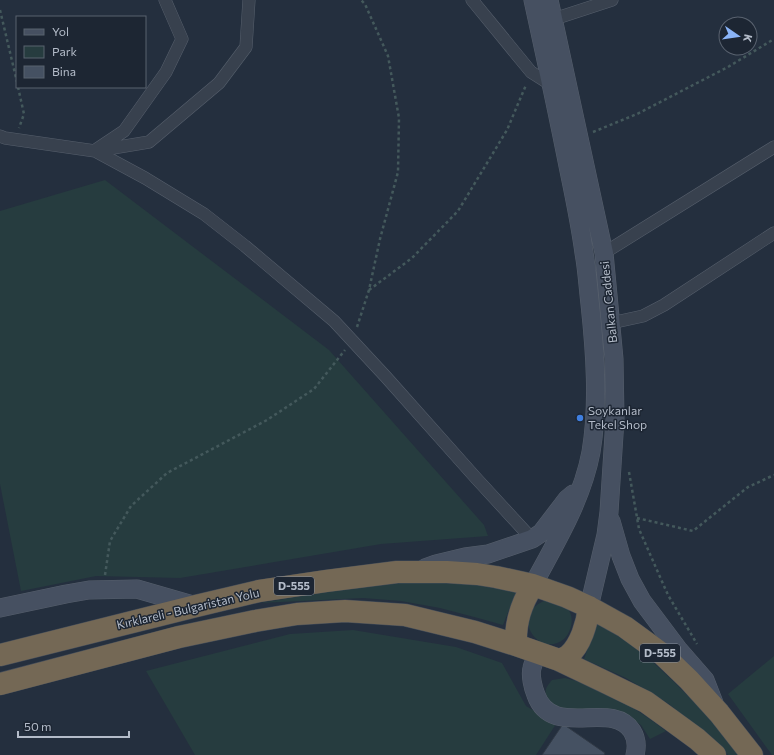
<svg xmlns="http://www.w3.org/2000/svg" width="774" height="755" font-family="Commissioner,sans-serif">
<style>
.green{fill:#263c3f}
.building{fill:#455162;stroke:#303945}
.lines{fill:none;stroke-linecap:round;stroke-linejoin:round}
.street-casing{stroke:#565f6c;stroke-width:13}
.secondary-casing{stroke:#565f6c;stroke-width:19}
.highway-casing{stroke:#434c59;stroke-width:23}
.path{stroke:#44595c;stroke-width:2.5;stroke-dasharray:3 3;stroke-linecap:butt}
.street{stroke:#38414e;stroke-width:12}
.secondary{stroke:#465061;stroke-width:18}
.highway{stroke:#746855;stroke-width:22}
.shop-dot{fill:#3f7fe0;stroke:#1d2633;stroke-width:1.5}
.labels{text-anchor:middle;stroke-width:3;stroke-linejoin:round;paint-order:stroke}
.shield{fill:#1d2633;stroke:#878f9c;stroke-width:1}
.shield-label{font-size:11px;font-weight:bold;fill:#b4bcc9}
.street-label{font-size:12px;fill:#b4bcc9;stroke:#1d2633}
.poi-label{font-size:12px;fill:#b4bcc9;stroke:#1d2633;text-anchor:start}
</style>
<rect width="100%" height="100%" fill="#242f3e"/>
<path class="green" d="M105,180l224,170 155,175 4,11 -107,8 -201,34 -84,-2 -75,15 -21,-107v-273z
M410,581l77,4 29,7 -13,33 -25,-7 -38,-10 -39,-7 -38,-3 -103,5 114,-19z
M547,600c5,2 16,5 20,8 8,8 5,23 -3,31 -25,21 -57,-26 -17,-39z
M597,622l45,30 31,29 41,41 26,33h-12l-8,-9 -51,-42 -43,-26 -42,-19z
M353,630l103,17 46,16 24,43 30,18 -20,31h-341l-49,-84 144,-37z
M774,656v99h-2l-44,-61z
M565,678c37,9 71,30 101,53l-16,8 -9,-14 -12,-8 -51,-4 -26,-8c-8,-11 -9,-15 0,-25z"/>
<path class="building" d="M563,724l42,29 -1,2h-62z"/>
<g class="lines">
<g class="street-casing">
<path id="street" d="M472,0l59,72 22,14
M554,19l58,-19
M0,136l5,2 90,13 50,27 59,36 41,32 89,75 52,56 89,100 57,62
M97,149l27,-18 42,-59 16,-33 -17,-39
M95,151l54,-9 70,-59 27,-36 3,-47
M604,253l170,-106
M611,323l32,-7 21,-11 110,-72"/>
</g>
<g class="secondary-casing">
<path id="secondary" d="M533,0c12,55 24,110 35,166 6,29 12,57 16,87 3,16 4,34 6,51 5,47 9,101 1,148 -9,48 -35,90 -58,133
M549,0l55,253 10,106 1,60 -6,93 -3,23 -17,72
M611,521l10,35 9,23 12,22 36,48 27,31 9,23
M425,568l11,-4 29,-7 23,-3 44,-15 9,-6 26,-34 6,-5
M0,608l66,-14 23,-4 48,-1 59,17
M538,654c-2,4 -5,9 -6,14 -2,7 1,20 4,27 16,45 76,4 96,36 5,8 5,16 3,24"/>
</g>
<g class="highway-casing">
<path id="highway" d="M516,645c-1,-23 5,-41 17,-60
M0,655l196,-49 63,-15 67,-10 71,-9h50l30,2 19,3 37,8 34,12 22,10 36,20 37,27 27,26 30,33 33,42
M559,660c3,-1 6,-2 9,-4 13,-11 19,-33 21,-49
M0,684l179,-47 76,-16 42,-7 48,-3 60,4 70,17 41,13 43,15 44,21 43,21 25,18 26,19 18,16"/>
</g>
<path class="path" d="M0,10l17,72
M18,87l6,27 -5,14
M593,132l44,-18 91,-47 46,-28
M369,290l43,-32 46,-47 49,-81 19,-45
M357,327l12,-37 11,-51 18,-67 1,-54 -11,-62 -23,-52 -4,-4
M629,472l10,57 29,66 29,49
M637,518l56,13 55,-44 26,-12
M105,575l5,-34 21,-35 36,-33 100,-53 47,-31 31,-39"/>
<use href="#street" class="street"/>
<use href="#secondary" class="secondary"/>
<use href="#highway" class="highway"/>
</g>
<circle class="shop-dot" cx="580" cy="418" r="4"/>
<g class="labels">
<g class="shield">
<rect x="274" y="577" width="40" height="18" rx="3"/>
<rect x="640" y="644" width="40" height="18" rx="3"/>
</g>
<g class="shield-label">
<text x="294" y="590">D-555</text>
<text x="660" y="657">D-555</text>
</g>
<g class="street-label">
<text transform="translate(609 302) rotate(-96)" y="4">Balkan Caddesi</text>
<text transform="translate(188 609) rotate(-13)" y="4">Kırklareli - Bulgaristan Yolu</text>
</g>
<g class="poi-label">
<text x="588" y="415">Soykanlar<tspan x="588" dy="14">Tekel Shop</tspan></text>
</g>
</g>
<rect x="16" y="16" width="130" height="72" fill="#1d2633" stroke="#59626f"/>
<rect x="24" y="29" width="20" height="6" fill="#465061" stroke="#59626f"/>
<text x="52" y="36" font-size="12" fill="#b4bcc9">Yol</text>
<rect x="24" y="46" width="20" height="12" fill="#263c3f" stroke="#59626f"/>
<text x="52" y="56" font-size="12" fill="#b4bcc9">Park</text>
<rect x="24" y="66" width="20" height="12" fill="#455162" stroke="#59626f"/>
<text x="52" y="76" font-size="12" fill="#b4bcc9">Bina</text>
<g transform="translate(738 36) rotate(103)"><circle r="19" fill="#1d2633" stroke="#59626f"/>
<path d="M0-3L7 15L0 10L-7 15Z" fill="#8ab4f8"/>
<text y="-6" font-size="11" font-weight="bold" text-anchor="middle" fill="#b4bcc9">K</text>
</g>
<path d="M18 731v6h111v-6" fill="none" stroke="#b4bcc9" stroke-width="2"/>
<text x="24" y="731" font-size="12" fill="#b4bcc9" stroke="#1d2633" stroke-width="3" paint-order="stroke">50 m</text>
</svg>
